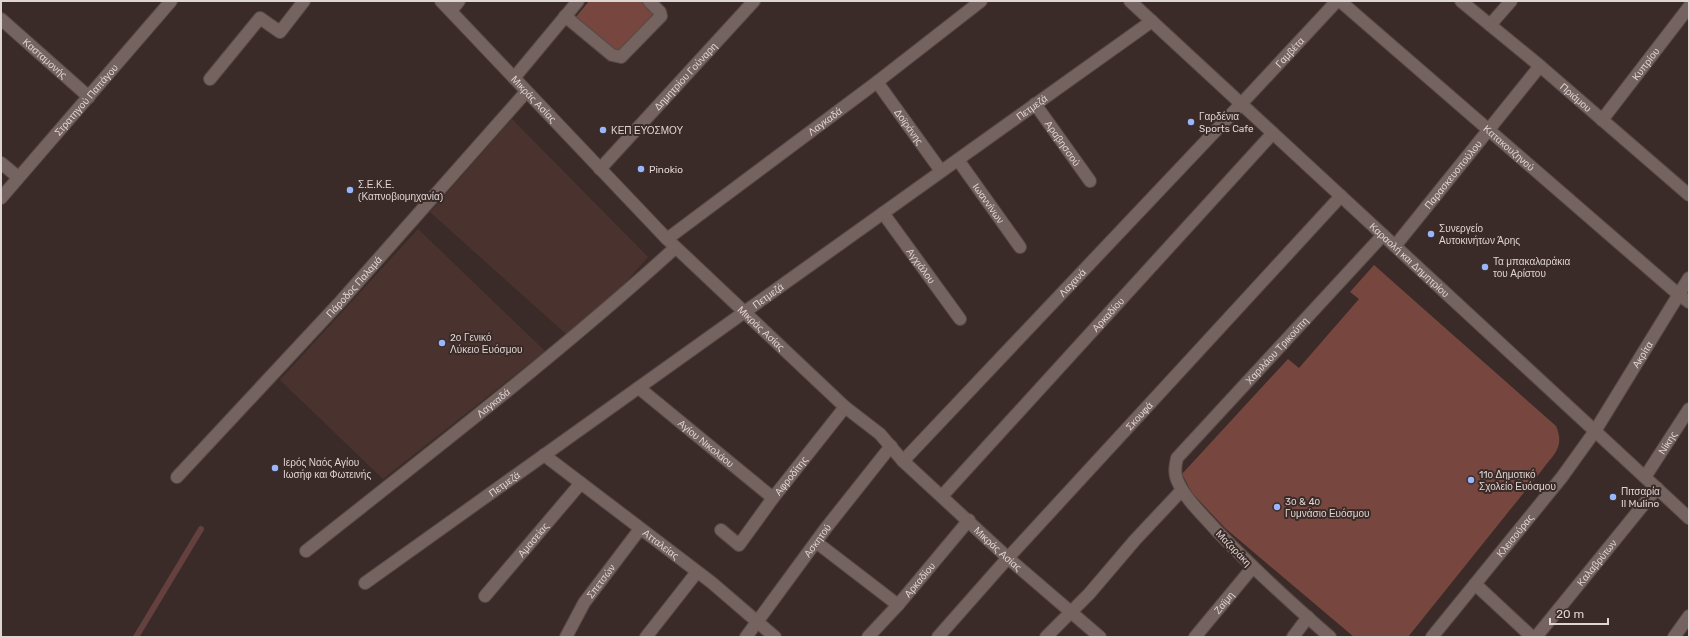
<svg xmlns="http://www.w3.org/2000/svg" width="1690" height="638" font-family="Rubik,sans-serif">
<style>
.built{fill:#4a332f}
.green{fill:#77473f}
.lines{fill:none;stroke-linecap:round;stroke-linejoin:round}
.stream{stroke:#64403f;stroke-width:6}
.street-casing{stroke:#564947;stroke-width:14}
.secondary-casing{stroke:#564947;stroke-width:14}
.street{stroke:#75635f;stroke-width:12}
.secondary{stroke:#75635f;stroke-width:12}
.poi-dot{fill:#97b6fd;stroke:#3b2b28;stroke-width:1.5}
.labels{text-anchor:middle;stroke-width:4;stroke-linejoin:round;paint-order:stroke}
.street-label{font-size:10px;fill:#dfd5d3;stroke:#3b2b28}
.poi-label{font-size:10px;fill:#dfd5d3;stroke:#3b2b28;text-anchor:start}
</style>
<rect width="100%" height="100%" fill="#3b2b28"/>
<path class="built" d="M512,119l136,138 -31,35 -51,42 -136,-122z
M418,229l127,122 -162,128 -103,-99z"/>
<path class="green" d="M589,1h52l11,9 1,5 -35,38 -42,-36z
M1374,265l182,161c9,21 -2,28 -14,44l-134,167h-54l-129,-109 -33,-35 -10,-19 106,-115 11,9 60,-69 -9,-7z"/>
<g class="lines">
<path class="stream" d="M136,637l65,-108"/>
<g class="street-casing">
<g id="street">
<path id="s1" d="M1340,1l338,293 11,8"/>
<path id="s2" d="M1461,1l79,65 149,129"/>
<path d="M451,11l8,-10"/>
<path d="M565,16l47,39 9,2 40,-41 -1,-4 -11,-11"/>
<path id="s3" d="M1,19l88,78"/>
<path d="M1490,25l21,-24"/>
<path d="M514,78l64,-77"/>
<path d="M210,79l50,-61 20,14 24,-31"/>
<path id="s4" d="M877,82l64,89"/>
<path id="s5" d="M1035,104l55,77"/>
<path id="s6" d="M1602,120l87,-113"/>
<path id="s7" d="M958,160l62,87"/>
<path d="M1,163l17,14"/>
<path id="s8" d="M600,169l154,-168"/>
<path id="s9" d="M883,213l77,106"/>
<path id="s10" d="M667,239l210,-157 104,-81"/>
<path id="s11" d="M1395,246l145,-180"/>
<path id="s12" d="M639,388l134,110"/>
<path id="s13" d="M544,455l167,127 64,55"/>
<path id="s14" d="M903,461l338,-357"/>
<path id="s15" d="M177,477l164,-176 185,-209"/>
<path id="s16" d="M1645,477l44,-68"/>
<path id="s17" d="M942,496l331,-363"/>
<path id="s18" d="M721,530l18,15 34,-47 72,-91"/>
<path d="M816,542l82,63"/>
<path id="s19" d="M306,551c125,-99 251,-196 369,-303"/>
<path id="s20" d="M365,583l787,-562"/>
<path d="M1475,584l57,53"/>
<path id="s21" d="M485,596l96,-113"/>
<path id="s22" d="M566,637l18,-34 56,-74"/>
<path d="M646,637l51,-65"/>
<path id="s23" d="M746,637l80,-109 65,-82"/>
<path id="s24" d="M868,637l30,-32 71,-85"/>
<path id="s25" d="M938,637l68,-77 335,-364"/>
<path d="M1046,637l43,-43 46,-54 47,-50"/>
<path id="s26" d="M1195,637l58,-70"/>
<path d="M1293,637l15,-20"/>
<path id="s27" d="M1330,637c-39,-34 -78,-70 -114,-107 -13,-15 -30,-30 -38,-48 -4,-8 -3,-15 -1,-24l206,-223"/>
<path id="s28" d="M1432,637l130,-160 33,-46"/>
<path id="s29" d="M1536,637l121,-149"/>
<path d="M1674,637l15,-21"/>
</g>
</g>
<g class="secondary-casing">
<g id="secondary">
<path id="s30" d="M441,1l226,238 178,168 35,27 23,27 105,97 92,79"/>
<path id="s31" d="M1130,1l559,517"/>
<path id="s32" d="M1241,104l96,-103"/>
<path id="s33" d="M1,198l170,-197"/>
<path id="s34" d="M1595,431l94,-153"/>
</g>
</g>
<use href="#street" class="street"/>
<use href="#secondary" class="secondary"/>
</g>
<g class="poi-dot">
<circle cx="1191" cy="122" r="4"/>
<circle cx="603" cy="130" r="4"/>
<circle cx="641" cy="169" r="4"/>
<circle cx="350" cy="190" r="4"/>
<circle cx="1431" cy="234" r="4"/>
<circle cx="1485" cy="267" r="4"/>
<circle cx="442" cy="343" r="4"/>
<circle cx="275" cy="468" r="4"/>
<circle cx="1471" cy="480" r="4"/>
<circle cx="1613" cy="497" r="4"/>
<circle cx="1277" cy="507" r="4"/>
</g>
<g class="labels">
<g class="street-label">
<text dy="4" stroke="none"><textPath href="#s32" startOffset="71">Γαμβέτα</textPath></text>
<text dy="4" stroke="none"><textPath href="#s3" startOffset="59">Κασταμονής</textPath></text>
<text dy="4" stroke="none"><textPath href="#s6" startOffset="71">Κυπρίου</textPath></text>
<text dy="4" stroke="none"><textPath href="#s8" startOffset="126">Δημητρίου Γούναρη</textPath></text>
<text dy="4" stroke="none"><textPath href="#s2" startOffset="150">Πριάμου</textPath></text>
<text dy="4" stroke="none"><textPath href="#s30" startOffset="135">Μικράς Ασίας</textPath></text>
<text dy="4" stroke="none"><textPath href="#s33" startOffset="130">Στρατηγού Παπάγου</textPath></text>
<text dy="4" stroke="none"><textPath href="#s20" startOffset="819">Πετμεζά</textPath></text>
<text dy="4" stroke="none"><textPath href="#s10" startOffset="197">Λαγκαδά</textPath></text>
<text dy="4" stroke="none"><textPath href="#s4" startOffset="55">Δοϊράνης</textPath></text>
<text dy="4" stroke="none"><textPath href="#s5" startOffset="48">Αραβησσού</textPath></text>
<text dy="4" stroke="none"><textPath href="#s1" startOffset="224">Κατακουζηνού</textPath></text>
<text dy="4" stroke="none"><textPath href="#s11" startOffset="92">Παρασκευοπούλου</textPath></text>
<text dy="4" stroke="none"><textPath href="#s7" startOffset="53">Ιωαννίνων</textPath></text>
<text dy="4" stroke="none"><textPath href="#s31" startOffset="381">Καραολή και Δημητρίου</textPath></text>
<text dy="4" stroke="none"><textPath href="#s9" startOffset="65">Αγχιάλου</textPath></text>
<text dy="4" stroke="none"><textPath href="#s14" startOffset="246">Λαχανά</textPath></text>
<text dy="4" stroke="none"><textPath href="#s15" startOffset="260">Πάροδος Παλαμά</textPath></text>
<text dy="4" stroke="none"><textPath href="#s20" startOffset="495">Πετμεζά</textPath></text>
<text dy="4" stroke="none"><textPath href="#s17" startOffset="246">Αρκαδίου</textPath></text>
<text dy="4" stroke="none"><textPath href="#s30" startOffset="458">Μικράς Ασίας</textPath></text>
<text dy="4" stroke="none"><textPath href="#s27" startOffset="389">Χαριλάου Τρικούπη</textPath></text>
<text dy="4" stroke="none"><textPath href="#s34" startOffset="90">Ακρίτα</textPath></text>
<text dy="4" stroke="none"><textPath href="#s19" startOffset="239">Λαγκαδά</textPath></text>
<text dy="4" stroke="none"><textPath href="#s25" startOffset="299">Σκουφά</textPath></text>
<text dy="4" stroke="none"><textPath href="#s12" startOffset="87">Αγίου Νικολάου</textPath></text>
<text dy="4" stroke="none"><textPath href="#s16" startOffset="41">Νίκης</textPath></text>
<text dy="4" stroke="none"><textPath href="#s18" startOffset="110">Αφροδίτης</textPath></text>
<text dy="4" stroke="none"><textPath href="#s20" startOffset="171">Πετμεζά</textPath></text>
<text dy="4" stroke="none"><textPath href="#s28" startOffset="131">Κλεισούρας</textPath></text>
<text dy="4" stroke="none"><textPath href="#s21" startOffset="74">Αμασείας</textPath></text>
<text dy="4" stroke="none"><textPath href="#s23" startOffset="120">Ασκητού</textPath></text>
<text dy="4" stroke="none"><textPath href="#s13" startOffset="147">Ατταλείας</textPath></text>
<text transform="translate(1234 548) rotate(46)" y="4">Μαζαράκη</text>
<text dy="4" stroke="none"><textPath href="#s30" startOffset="782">Μικράς Ασίας</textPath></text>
<text dy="4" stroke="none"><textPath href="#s29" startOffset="96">Καλαβρύτων</textPath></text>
<text dy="4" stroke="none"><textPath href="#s24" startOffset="77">Αρκαδίου</textPath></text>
<text dy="4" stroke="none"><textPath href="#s22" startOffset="66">Σπετσών</textPath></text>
<text dy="4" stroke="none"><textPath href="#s26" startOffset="45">Ζαϊμη</textPath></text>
</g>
<g class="poi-label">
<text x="1199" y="120">Γαρδένια<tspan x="1199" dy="12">Sports Cafe</tspan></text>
<text x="611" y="134">ΚΕΠ ΕΥΟΣΜΟΥ</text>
<text x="649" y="173">Pinokio</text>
<text x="358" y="188">Σ.Ε.Κ.Ε.<tspan x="358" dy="12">(Καπνοβιομηχανία)</tspan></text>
<text x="1439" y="232">Συνεργείο<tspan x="1439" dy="12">Αυτοκινήτων Άρης</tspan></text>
<text x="1493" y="265">Τα μπακαλαράκια<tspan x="1493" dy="12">του Αρίστου</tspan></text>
<text x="450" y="341">2ο Γενικό<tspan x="450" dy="12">Λύκειο Ευόσμου</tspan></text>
<text x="283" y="466">Ιερός Ναός Αγίου<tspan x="283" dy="12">Ιωσήφ και Φωτεινής</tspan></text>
<text x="1479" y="478">11ο Δημοτικό<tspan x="1479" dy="12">Σχολείο Ευόσμου</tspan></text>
<text x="1621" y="495">Πιτσαρία<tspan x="1621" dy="12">Il Mulino</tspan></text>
<text x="1285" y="505">3ο &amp; 4ο<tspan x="1285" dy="12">Γυμνάσιο Ευόσμου</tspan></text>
</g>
</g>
<rect width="1690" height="638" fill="none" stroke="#dfd5d3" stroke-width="4"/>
<path d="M1550 618v6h58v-6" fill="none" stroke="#dfd5d3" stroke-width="2"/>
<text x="1556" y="618" font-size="12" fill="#dfd5d3" stroke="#3b2b28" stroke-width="3" paint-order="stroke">20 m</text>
</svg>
